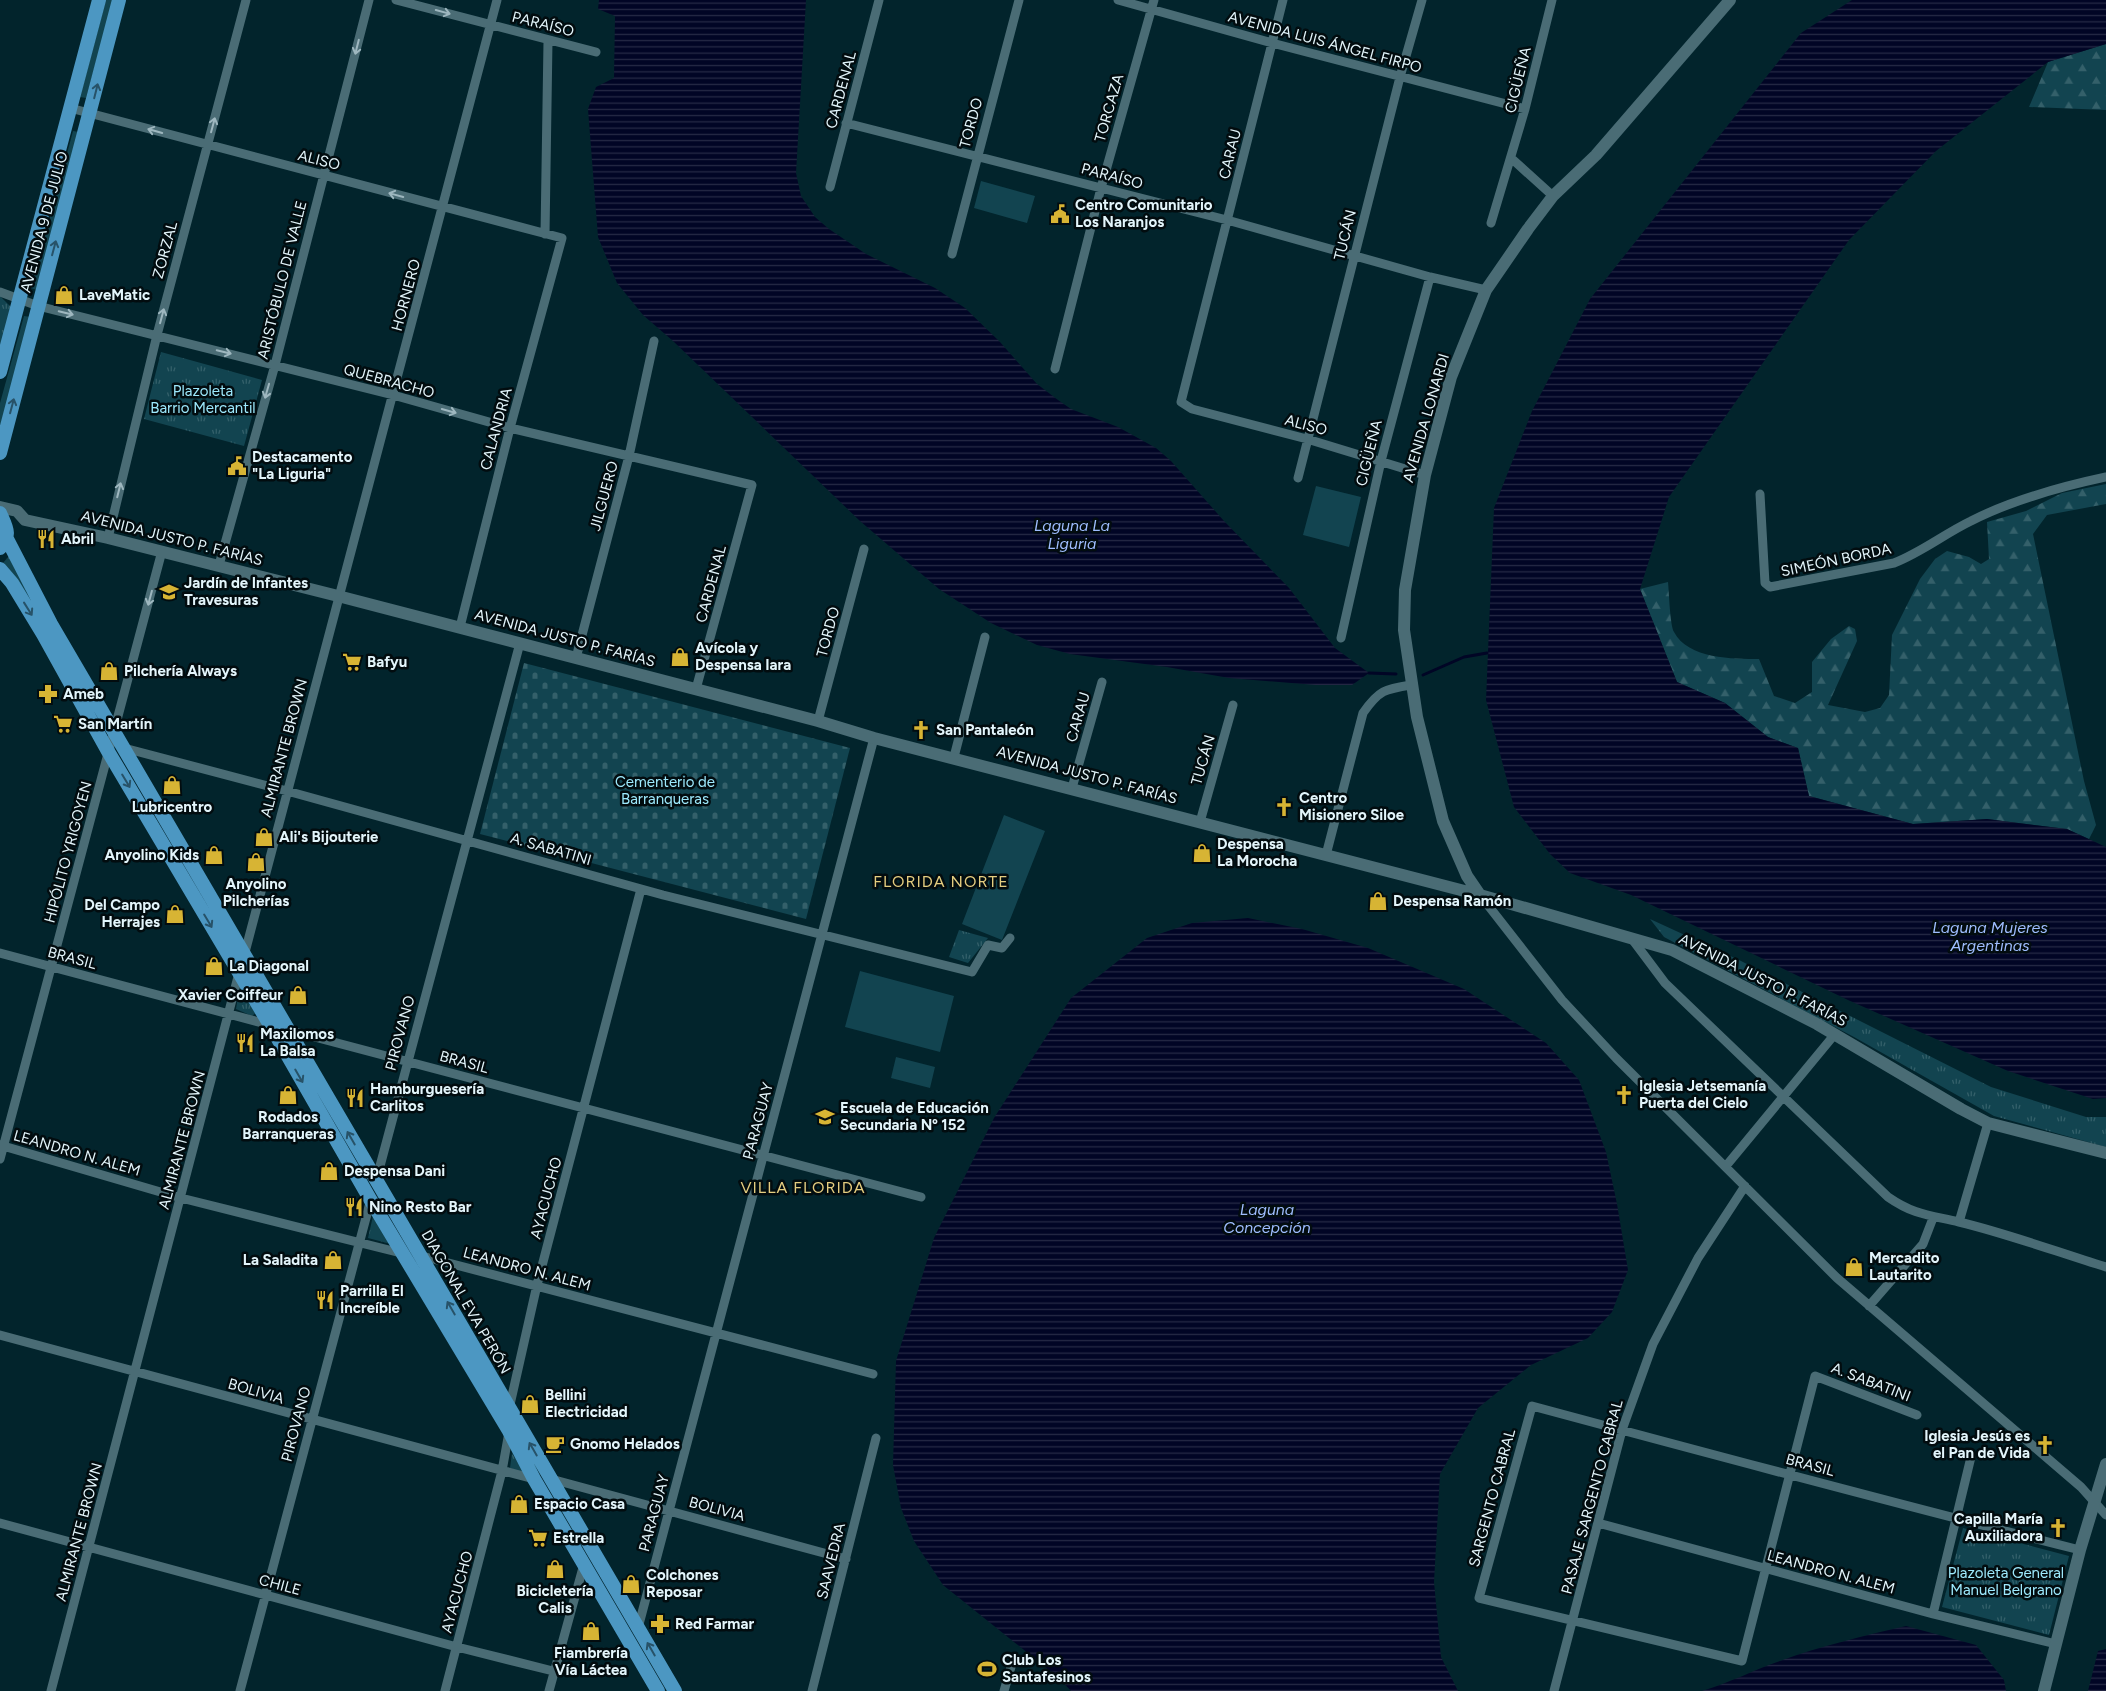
<svg xmlns="http://www.w3.org/2000/svg" width="2106" height="1691" font-family="Figtree,sans-serif">
<style>
.grass{fill:#124450}
.forest{fill:url(#forest-firs)}
.cemetery{fill:url(#cemetery-stones)}
.park{fill:url(#park-tufts)}
.water{fill:url(#water-rules)}
.lines{fill:none;stroke-linecap:round;stroke-linejoin:round}
.stream{stroke:#010525;stroke-width:3}
.street{stroke:#4a6c75;stroke-width:9}
.secondary{stroke:#4a6c75;stroke-width:12}
.primary{stroke:#4c97c2;stroke-width:14}
.oneway{stroke:#9eb7bf}
.oneway2{stroke:#275268}
.labels{text-anchor:middle;stroke-width:5;stroke-linejoin:round;paint-order:stroke}
.street-label{font-size:15px;fill:#e3f5fb;stroke:#020c0f}
.poi-label{font-size:15px;font-weight:bold;fill:#e3f5fb;stroke:#020c0f;text-anchor:start}
.park-label{font-size:15px;fill:#9de9fd;stroke:#020c0f}
.water-label{font-size:16px;font-style:italic;fill:#9fbdff;stroke:#020c0f}
.neighbourhood-label{font-size:16px;letter-spacing:1px;fill:#e4cd80;stroke:#020c0f}
</style>
<defs>
<pattern id="forest-firs" width="22" height="20" patternUnits="userSpaceOnUse" patternTransform="scale(1.25)"><rect width="22" height="20" fill="#124450"/><path d="M5 1l3.5 6h-7zM16 11l3.5 6h-7z" fill="#34606a"/></pattern>
<pattern id="cemetery-stones" width="16" height="16" patternUnits="userSpaceOnUse" patternTransform="scale(1.25)"><rect width="16" height="16" fill="#124450"/><path d="M2 7V4a2 2 0 0 1 4 0v3zM10 15v-3a2 2 0 0 1 4 0v3z" fill="#34606a"/></pattern>
<pattern id="park-tufts" width="24" height="20" patternUnits="userSpaceOnUse" patternTransform="scale(1.25)"><rect width="24" height="20" fill="#124450"/><path d="M3 7l-1-3M5 7V3M7 7l1-3M15 17l-1-3M17 17v-4M19 17l1-3" fill="none" stroke="#34606a"/></pattern>
<pattern id="water-rules" width="6" height="5" patternUnits="userSpaceOnUse" patternTransform="scale(1.25)"><rect width="6" height="5" fill="#010525"/><path d="M0 2.5h6" fill="none" stroke="#262a46"/></pattern>
</defs>
<rect width="100%" height="100%" fill="#02242c"/>
<path class="grass" d="M106,0h7l-27,98 -6,-1z
M73,131l6,1 -42,158 -6,-2z
M981,181l54,15 -8,27 -53,-15z
M24,316l7,1 -31,110v-24z
M1316,486l45,11 -12,50 -46,-12z
M1004,815l41,16 -43,109 -40,-16z
M860,971l94,25 -14,56 -95,-25z
M896,1057l39,10 -5,21 -39,-10z"/>
<path class="forest" d="M2106,44v66l-77,-3 19,-45z
M2106,484v20l-59,11 -14,19 51,247 12,44 -7,14 -22,-10 -80,-10 -74,5 -104,-28 -11,-48 -30,-11 -43,-34 -48,-21 -37,-93 28,-7c1,10 2,43 6,50 14,27 59,27 85,27l15,37 21,7 17,-11v-30l19,-23 18,-13 6,3 2,12 -29,64 37,7 15,-4 9,-13 3,-60 28,-56 15,-20 12,-8 22,6 12,7 8,-5 -2,-37 39,-11 36,-18z"/>
<path class="cemetery" d="M524,663l326,85 -44,171 -326,-85z"/>
<path class="park" d="M0,296l11,11 -11,40z
M161,352l101,28 -18,66 -100,-27z
M9,556l35,68 -41,-61z
M1650,919l89,41 252,127 95,30h20v30l-112,-31 -140,-79 -190,-100z
M959,930l29,8 -20,25 -19,-6z
M239,991h6l12,21 -5,4 -16,-7z
M373,1216l18,28 -23,-6z
M512,1453l12,20 -14,-5z
M1963,1528l106,28 -20,79 -107,-28z"/>
<path class="water" d="M599,0h207l-10,173 5,23 14,21 14,12 37,25 69,34 30,20 35,34 37,42 21,16 13,9 47,18 38,21 15,13 53,60 65,67 46,60 34,25 -17,12h-36l-87,-7 -62,-11 -97,-13 -33,-9 -46,-22 -52,-34 -79,-68 -187,-180 -30,-26 -26,-32 -19,-46 -10,-128 8,-22 18,-9 1,-62 -17,-7z
M1852,0h254v44l-58,18 -112,89 -87,89 -180,257 -29,92 37,93 48,21 43,34 30,11 11,48 104,28 74,-5 80,10 39,18v251l-13,1 -85,-28 -160,-71 -217,-105 -61,-22 -20,-19 -36,-47 -28,-107 8,-192 38,-97 58,-112 211,-266z
M1248,918l54,11 66,19 96,41 82,54 33,37 27,72 11,52 11,66 -16,42 -24,26 -57,27 -53,43 -38,66 -6,108 7,75 17,34h-387l-12,-13 -116,-93 -29,-44 -13,-33 -8,-43 3,-104 38,-123 60,-120 77,-120 76,-60 45,-15z
M1906,1626l70,19 28,35 2,11h-304c27,-8 52,-21 78,-30 41,-15 83,-25 126,-35z
M2106,1649v42h-18l10,-40z"/>
<g class="lines">
<path class="stream" d="M1369,673l27,1
M1423,675l41,-18 23,-4"/>
<path class="street" d="M396,0l200,52
M1118,0l154,43 253,66
M1283,0l-102,402 11,7 115,30 118,36
M70,108l492,130 -52,190 -50,199
M846,123l381,97 203,57 56,13
M1511,158l42,38
M830,187l49,-187
M1491,223l34,-114 27,-109
M545,234l3,-193
M952,254l67,-254
M0,292l38,14 355,89 117,33 242,57 -56,204
M1055,369l46,-181 53,-188
M1298,478l102,-401 22,-77
M1760,494l5,89 5,4 124,-24c28,-11 50,-29 77,-42 39,-20 93,-35 135,-44
M108,538l49,-203 89,-335
M219,565l56,-200 94,-365
M1341,638l40,-177 49,-184
M576,658l53,-202 25,-115
M818,721l46,-172
M124,748l163,43 376,104 309,77 16,-27 14,3 8,-10
M954,757l31,-120
M1072,788l30,-106
M1200,822l33,-117
M1326,855l37,-142c16,-23 22,-24 48,-28
M1480,895l82,105 54,58 221,220 244,209 25,28
M1632,939l33,44 223,214c26,18 41,18 71,25 50,12 98,30 147,45
M0,953l270,72
M244,956l253,-956
M288,1030l633,167
M0,1145l181,53 224,56
M0,1159l162,-608
M1726,1166l109,-132
M376,1181l144,-538
M1959,1222l29,-99
M418,1255l455,119
M1869,1306l54,-62 10,-26
M0,1335l534,144
M509,1409l28,-124 104,-396
M1917,1415l-102,-39 -73,285 -263,-63 53,-192c182,49 365,98 548,144
M551,1479l295,80
M0,1523l457,124 96,24
M1598,1523l335,91 123,30
M1933,1614l38,-157
M638,1628l236,-890
M51,1691l188,-718
M240,1691l131,-492
M445,1691l57,-220 7,-39
M549,1691l35,-127
M812,1691l64,-253
M1004,1691l7,-24
M1554,1691l68,-261 31,-86 45,-86 47,-72"/>
<path class="secondary" d="M0,507l17,4 8,9 83,18 230,58 480,125 56,17 606,157 192,55 145,74 144,85 27,14 118,30
M1480,895l-13,-19 -24,-55 -26,-104 -13,-87 1,-40 20,-115 26,-98 35,-87 42,-61 25,-33 43,-41 134,-155
M2044,1691l36,-141 26,-86"/>
<path class="primary" d="M0,372l99,-372
M0,453l119,-453
M0,513c6,14 12,22 0,35
M7,539l44,85 624,1067
M0,569l12,14 31,51 66,119 161,272 100,174 139,232 25,48 124,212"/>
</g>
<defs><path id="oneway-shaft" d="M-6 0H5M1.5-3L5.5 0L1.5 3" fill="none" stroke-width="1.6" stroke-linecap="round" stroke-linejoin="round" transform="scale(1.25)"/></defs>
<g class="oneway">
<use href="#oneway-shaft" transform="translate(443 12) rotate(15)"/>
<use href="#oneway-shaft" transform="translate(357 47) rotate(104)"/>
<use href="#oneway-shaft" transform="translate(213 125) rotate(-75)"/>
<use href="#oneway-shaft" transform="translate(155 131) rotate(-164)"/>
<use href="#oneway-shaft" transform="translate(396 195) rotate(-165)"/>
<use href="#oneway-shaft" transform="translate(66 313) rotate(14)"/>
<use href="#oneway-shaft" transform="translate(162 316) rotate(-75)"/>
<use href="#oneway-shaft" transform="translate(224 352) rotate(14)"/>
<use href="#oneway-shaft" transform="translate(267 391) rotate(106)"/>
<use href="#oneway-shaft" transform="translate(449 411) rotate(16)"/>
<use href="#oneway-shaft" transform="translate(119 490) rotate(-76)"/>
<use href="#oneway-shaft" transform="translate(150 598) rotate(105)"/>
</g>
<g class="oneway2">
<use href="#oneway-shaft" transform="translate(96 91) rotate(-76)"/>
<use href="#oneway-shaft" transform="translate(54 248) rotate(-75)"/>
<use href="#oneway-shaft" transform="translate(12 406) rotate(-75)"/>
<use href="#oneway-shaft" transform="translate(28 609) rotate(58)"/>
<use href="#oneway-shaft" transform="translate(126 781) rotate(59)"/>
<use href="#oneway-shaft" transform="translate(208 921) rotate(59)"/>
<use href="#oneway-shaft" transform="translate(299 1076) rotate(60)"/>
<use href="#oneway-shaft" transform="translate(351 1138) rotate(-120)"/>
<use href="#oneway-shaft" transform="translate(451 1308) rotate(-120)"/>
<use href="#oneway-shaft" transform="translate(533 1449) rotate(-120)"/>
<use href="#oneway-shaft" transform="translate(651 1649) rotate(-120)"/>
</g>
<defs>
<g id="civic-bare" transform="scale(1.5)"><path d="M-.6-6.5H3V-4.5H.6V-3L4-1V1h2V6H-6V1h2V-1L-.6-3ZM-1.2 2.5V6h2.4V2.5Z" fill="#d7b434" stroke="#020c0f" stroke-width="2.5" paint-order="stroke"/></g>
<g id="shop-bare" transform="scale(1.5)"><path d="M-5-2.5h2.3a2.7 3.5 0 0 1 5.4 0H5L5.5 6h-11ZM-1.5-2.5h3a1.5 2.3 0 0 0-3 0Z" fill="#d7b434" stroke="#020c0f" stroke-width="2.5" paint-order="stroke"/></g>
<g id="restaurant-bare" transform="scale(1.5)"><path d="M-5-6h1v4h1v-4h1v4h1v-4h1v5L-1.5 .5V6h-2V.5L-5-1ZM5-6V6H3V1.5H1.5Q1.5-4 5-6Z" fill="#d7b434" stroke="#020c0f" stroke-width="2.5" paint-order="stroke"/></g>
<g id="school-bare" transform="scale(1.5)"><path d="M0-5L7-2L0 1L-7-2ZM-4 1L0 2.5L4 1V4Q0 6-4 4Z" fill="#d7b434" stroke="#020c0f" stroke-width="2.5" paint-order="stroke"/></g>
<g id="supermarket-bare" transform="scale(1.5)"><path d="M-6-5.5h2.5l.6 2H6L4.5 2H-2.5L-4.4-4H-6ZM-1.5 3.2a1.3 1.3 0 1 0 .1 0ZM3 3.2a1.3 1.3 0 1 0 .1 0Z" fill="#d7b434" stroke="#020c0f" stroke-width="2.5" paint-order="stroke"/></g>
<g id="pharmacy-bare" transform="scale(1.5)"><path d="M-2-6h4v4h4v4h-4v4h-4v-4h-4v-4h4Z" fill="#d7b434" stroke="#020c0f" stroke-width="2.5" paint-order="stroke"/></g>
<g id="church-bare" transform="scale(1.5)"><path d="M-1.2-6h2.4v3.5h3.3v2.4h-3.3V6h-2.4V-.1h-3.3v-2.4h3.3Z" fill="#d7b434" stroke="#020c0f" stroke-width="2.5" paint-order="stroke"/></g>
<g id="cafe-bare" transform="scale(1.5)"><path d="M-5.5-4.5H6V0H3Q3 3.5 0 3.5H-2.5Q-5.5 3.5-5.5 0ZM3-3.2v2h1.7v-2ZM-6 4.5H4V6H-6Z" fill="#d7b434" stroke="#020c0f" stroke-width="2.5" paint-order="stroke"/></g>
<g id="stadium-bare" transform="scale(1.5)"><path d="M0-5a6.5 5 0 1 0 0 10a6.5 5 0 1 0 0-10ZM-3.5-1.8h7v3.6h-7Z" fill="#d7b434" stroke="#020c0f" stroke-width="2.5" paint-order="stroke"/></g>
</defs>
<g fill-rule="evenodd">
<use href="#civic-bare" x="1060" y="214"/>
<use href="#shop-bare" x="64" y="295"/>
<use href="#civic-bare" x="237" y="466"/>
<use href="#restaurant-bare" x="46" y="539"/>
<use href="#school-bare" x="169" y="592"/>
<use href="#shop-bare" x="680" y="657"/>
<use href="#supermarket-bare" x="352" y="662"/>
<use href="#shop-bare" x="109" y="671"/>
<use href="#pharmacy-bare" x="48" y="694"/>
<use href="#supermarket-bare" x="63" y="724"/>
<use href="#church-bare" x="921" y="730"/>
<use href="#shop-bare" x="172" y="785"/>
<use href="#church-bare" x="1284" y="807"/>
<use href="#shop-bare" x="264" y="837"/>
<use href="#shop-bare" x="1202" y="853"/>
<use href="#shop-bare" x="214" y="855"/>
<use href="#shop-bare" x="256" y="862"/>
<use href="#shop-bare" x="1378" y="901"/>
<use href="#shop-bare" x="175" y="914"/>
<use href="#shop-bare" x="214" y="966"/>
<use href="#shop-bare" x="298" y="995"/>
<use href="#restaurant-bare" x="245" y="1043"/>
<use href="#shop-bare" x="288" y="1095"/>
<use href="#church-bare" x="1624" y="1095"/>
<use href="#restaurant-bare" x="355" y="1098"/>
<use href="#school-bare" x="825" y="1117"/>
<use href="#shop-bare" x="329" y="1171"/>
<use href="#restaurant-bare" x="354" y="1207"/>
<use href="#shop-bare" x="333" y="1260"/>
<use href="#shop-bare" x="1854" y="1267"/>
<use href="#restaurant-bare" x="325" y="1300"/>
<use href="#shop-bare" x="530" y="1404"/>
<use href="#cafe-bare" x="555" y="1444"/>
<use href="#church-bare" x="2045" y="1445"/>
<use href="#shop-bare" x="519" y="1504"/>
<use href="#church-bare" x="2058" y="1528"/>
<use href="#supermarket-bare" x="538" y="1538"/>
<use href="#shop-bare" x="555" y="1569"/>
<use href="#shop-bare" x="631" y="1584"/>
<use href="#pharmacy-bare" x="660" y="1624"/>
<use href="#shop-bare" x="591" y="1631"/>
<use href="#stadium-bare" x="987" y="1669"/>
</g>
<g class="labels">
<g class="street-label">
<text transform="translate(543 24) rotate(14)" y="5">PARAÍSO</text>
<text transform="translate(1325 42) rotate(15)" y="5">AVENIDA LUIS ÁNGEL FIRPO</text>
<text transform="translate(1518 80) rotate(-76)" y="5">CIGÜEÑA</text>
<text transform="translate(841 90) rotate(-75)" y="5">CARDENAL</text>
<text transform="translate(1109 108) rotate(-74)" y="5">TORCAZA</text>
<text transform="translate(971 123) rotate(-75)" y="5">TORDO</text>
<text transform="translate(1230 154) rotate(-76)" y="5">CARAU</text>
<text transform="translate(319 160) rotate(14)" y="5">ALISO</text>
<text transform="translate(1112 176) rotate(15)" y="5">PARAÍSO</text>
<text transform="translate(44 222) rotate(-75)" y="5">AVENIDA 9 DE JULIO</text>
<text transform="translate(1345 235) rotate(-76)" y="5">TUCÁN</text>
<text transform="translate(165 250) rotate(-75)" y="5">ZORZAL</text>
<text transform="translate(282 280) rotate(-76)" y="5">ARISTÓBULO DE VALLE</text>
<text transform="translate(406 295) rotate(-75)" y="5">HORNERO</text>
<text transform="translate(389 381) rotate(15)" y="5">QUEBRACHO</text>
<text transform="translate(1426 418) rotate(-74)" y="5">AVENIDA LONARDI</text>
<text transform="translate(1306 425) rotate(15)" y="5">ALISO</text>
<text transform="translate(496 429) rotate(-75)" y="5">CALANDRIA</text>
<text transform="translate(1369 453) rotate(-76)" y="5">CIGÜEÑA</text>
<text transform="translate(604 496) rotate(-75)" y="5">JILGUERO</text>
<text transform="translate(172 538) rotate(14)" y="5">AVENIDA JUSTO P. FARÍAS</text>
<text transform="translate(1836 560) rotate(-12)" y="5">SIMEÓN BORDA</text>
<text transform="translate(711 584) rotate(-75)" y="5">CARDENAL</text>
<text transform="translate(828 632) rotate(-75)" y="5">TORDO</text>
<text transform="translate(565 638) rotate(15)" y="5">AVENIDA JUSTO P. FARÍAS</text>
<text transform="translate(1078 717) rotate(-74)" y="5">CARAU</text>
<text transform="translate(284 748) rotate(-75)" y="5">ALMIRANTE BROWN</text>
<text transform="translate(1203 760) rotate(-74)" y="5">TUCÁN</text>
<text transform="translate(1087 775) rotate(15)" y="5">AVENIDA JUSTO P. FARÍAS</text>
<text transform="translate(551 849) rotate(16)" y="5">A. SABATINI</text>
<text transform="translate(68 852) rotate(-75)" y="5">HIPÓLITO YRIGOYEN</text>
<text transform="translate(72 958) rotate(15)" y="5">BRASIL</text>
<text transform="translate(1763 980) rotate(27)" y="5">AVENIDA JUSTO P. FARÍAS</text>
<text transform="translate(400 1033) rotate(-75)" y="5">PIROVANO</text>
<text transform="translate(464 1062) rotate(15)" y="5">BRASIL</text>
<text transform="translate(758 1121) rotate(-75)" y="5">PARAGUAY</text>
<text transform="translate(182 1140) rotate(-75)" y="5">ALMIRANTE BROWN</text>
<text transform="translate(77 1153) rotate(16)" y="5">LEANDRO N. ALEM</text>
<text transform="translate(546 1198) rotate(-75)" y="5">AYACUCHO</text>
<text transform="translate(527 1269) rotate(15)" y="5">LEANDRO N. ALEM</text>
<text transform="translate(466 1302) rotate(60)" y="5">DIAGONAL EVA PERÓN</text>
<text transform="translate(1871 1382) rotate(21)" y="5">A. SABATINI</text>
<text transform="translate(256 1391) rotate(16)" y="5">BOLIVIA</text>
<text transform="translate(296 1424) rotate(-75)" y="5">PIROVANO</text>
<text transform="translate(1810 1465) rotate(15)" y="5">BRASIL</text>
<text transform="translate(1592 1497) rotate(-75)" y="5">PASAJE SARGENTO CABRAL</text>
<text transform="translate(1492 1498) rotate(-75)" y="5">SARGENTO CABRAL</text>
<text transform="translate(717 1509) rotate(15)" y="5">BOLIVIA</text>
<text transform="translate(654 1513) rotate(-75)" y="5">PARAGUAY</text>
<text transform="translate(79 1532) rotate(-75)" y="5">ALMIRANTE BROWN</text>
<text transform="translate(831 1561) rotate(-76)" y="5">SAAVEDRA</text>
<text transform="translate(1831 1572) rotate(15)" y="5">LEANDRO N. ALEM</text>
<text transform="translate(280 1585) rotate(15)" y="5">CHILE</text>
<text transform="translate(457 1592) rotate(-75)" y="5">AYACUCHO</text>
</g>
<g class="poi-label">
<text x="1075" y="210">Centro Comunitario<tspan x="1075" dy="17">Los Naranjos</tspan></text>
<text x="79" y="300">LaveMatic</text>
<text x="252" y="462">Destacamento<tspan x="252" dy="17">"La Liguria"</tspan></text>
<text x="61" y="544">Abril</text>
<text x="184" y="588">Jardín de Infantes<tspan x="184" dy="17">Travesuras</tspan></text>
<text x="695" y="653">Avícola y<tspan x="695" dy="17">Despensa Iara</tspan></text>
<text x="367" y="667">Bafyu</text>
<text x="124" y="676">Pilchería Always</text>
<text x="63" y="699">Ameb</text>
<text x="78" y="729">San Martín</text>
<text x="936" y="735">San Pantaleón</text>
<text x="1299" y="803">Centro<tspan x="1299" dy="17">Misionero Siloe</tspan></text>
<text x="172" y="812" text-anchor="middle">Lubricentro</text>
<text x="279" y="842">Ali's Bijouterie</text>
<text x="1217" y="849">Despensa<tspan x="1217" dy="17">La Morocha</tspan></text>
<text x="199" y="860" text-anchor="end">Anyolino Kids</text>
<text x="256" y="889" text-anchor="middle">Anyolino<tspan x="256" dy="17">Pilcherías</tspan></text>
<text x="1393" y="906">Despensa Ramón</text>
<text x="160" y="910" text-anchor="end">Del Campo<tspan x="160" dy="17">Herrajes</tspan></text>
<text x="229" y="971">La Diagonal</text>
<text x="283" y="1000" text-anchor="end">Xavier Coiffeur</text>
<text x="260" y="1039">Maxilomos<tspan x="260" dy="17">La Balsa</tspan></text>
<text x="1639" y="1091">Iglesia Jetsemanía<tspan x="1639" dy="17">Puerta del Cielo</tspan></text>
<text x="370" y="1094">Hamburguesería<tspan x="370" dy="17">Carlitos</tspan></text>
<text x="840" y="1113">Escuela de Educación<tspan x="840" dy="17">Secundaria Nº 152</tspan></text>
<text x="288" y="1122" text-anchor="middle">Rodados<tspan x="288" dy="17">Barranqueras</tspan></text>
<text x="344" y="1176">Despensa Dani</text>
<text x="369" y="1212">Nino Resto Bar</text>
<text x="1869" y="1263">Mercadito<tspan x="1869" dy="17">Lautarito</tspan></text>
<text x="318" y="1265" text-anchor="end">La Saladita</text>
<text x="340" y="1296">Parrilla El<tspan x="340" dy="17">Increíble</tspan></text>
<text x="545" y="1400">Bellini<tspan x="545" dy="17">Electricidad</tspan></text>
<text x="2030" y="1441" text-anchor="end">Iglesia Jesús es<tspan x="2030" dy="17">el Pan de Vida</tspan></text>
<text x="570" y="1449">Gnomo Helados</text>
<text x="534" y="1509">Espacio Casa</text>
<text x="2043" y="1524" text-anchor="end">Capilla María<tspan x="2043" dy="17">Auxiliadora</tspan></text>
<text x="553" y="1543">Estrella</text>
<text x="646" y="1580">Colchones<tspan x="646" dy="17">Reposar</tspan></text>
<text x="555" y="1596" text-anchor="middle">Bicicletería<tspan x="555" dy="17">Calis</tspan></text>
<text x="675" y="1629">Red Farmar</text>
<text x="591" y="1658" text-anchor="middle">Fiambrería<tspan x="591" dy="17">Vía Láctea</tspan></text>
<text x="1002" y="1665">Club Los<tspan x="1002" dy="17">Santafesinos</tspan></text>
</g>
<g class="park-label">
<text x="203" y="396">Plazoleta<tspan x="203" dy="17">Barrio Mercantil</tspan></text>
<text x="665" y="787">Cementerio de<tspan x="665" dy="17">Barranqueras</tspan></text>
<text x="2006" y="1578">Plazoleta General<tspan x="2006" dy="17">Manuel Belgrano</tspan></text>
</g>
<g class="water-label">
<text x="1072" y="531">Laguna La<tspan x="1072" dy="18">Liguria</tspan></text>
<text x="1990" y="933">Laguna Mujeres<tspan x="1990" dy="18">Argentinas</tspan></text>
<text x="1267" y="1215">Laguna<tspan x="1267" dy="18">Concepción</tspan></text>
</g>
<g class="neighbourhood-label">
<text x="941" y="887">FLORIDA NORTE</text>
<text x="803" y="1193">VILLA FLORIDA</text>
</g>
</g>
</svg>
